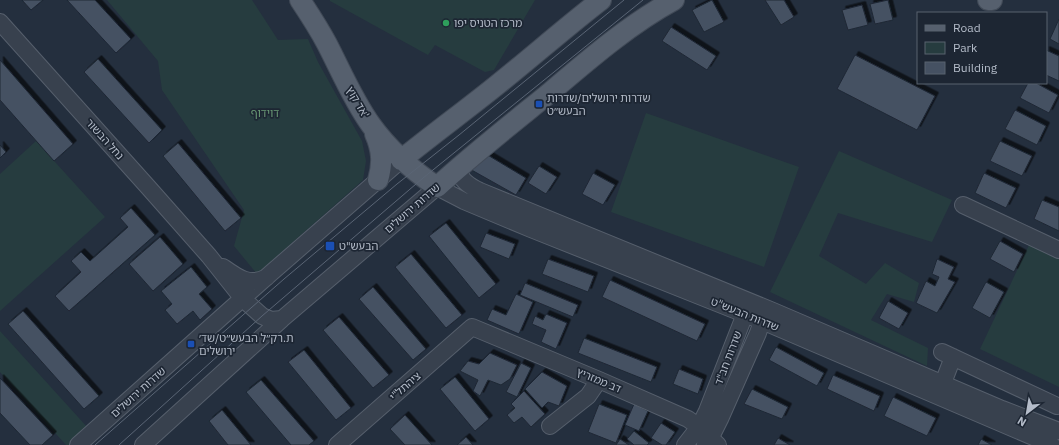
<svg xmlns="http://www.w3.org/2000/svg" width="1059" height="445" font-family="'IBM Plex Sans','Noto Sans Hebrew',sans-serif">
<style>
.green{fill:#263c3f}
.building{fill:#455162;stroke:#1f2835;filter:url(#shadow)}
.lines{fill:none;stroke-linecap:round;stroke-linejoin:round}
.minor-casing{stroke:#565f6c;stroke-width:18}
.major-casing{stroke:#414a57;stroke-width:22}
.minor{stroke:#38414e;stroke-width:16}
.major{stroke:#56606e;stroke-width:20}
.tram{stroke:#5a6575;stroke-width:1}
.leisure-dot{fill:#2e9e5b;stroke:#1d2633;stroke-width:1.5}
.transit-dot{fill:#1a4fb4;stroke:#1d2633;stroke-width:1.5}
.labels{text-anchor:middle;stroke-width:3.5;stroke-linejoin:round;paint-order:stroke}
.poi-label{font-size:11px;fill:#b4bcc9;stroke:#1d2633;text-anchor:start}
.street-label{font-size:11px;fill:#b4bcc9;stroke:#1d2633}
.park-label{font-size:11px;fill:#6b9a76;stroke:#1d2633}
</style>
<defs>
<filter id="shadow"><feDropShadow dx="3.5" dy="-3.5" stdDeviation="0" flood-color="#0009"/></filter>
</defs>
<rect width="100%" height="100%" fill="#242f3e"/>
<path class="green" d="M107,0h145l26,40 30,-1 10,23 44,79 4,20 -3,19 -106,94 -23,-28 10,-36 -82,-120 -4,-29z
M330,0h205l-41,70 -9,2 -50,-27 -7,10 -98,-54z
M646,113l153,54 -35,100 -153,-55z
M36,141l69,76 -105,94v-137z
M839,151l113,49 -20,42 -94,-29 -19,43 47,28 19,-21 34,20 -5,19 -27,-8 -16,26 57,28 -1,18 -157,-74z
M1029,245l30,14v128l-79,-38z
M0,331l88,97 -18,17h-4l-66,-73z"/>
<path class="building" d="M22,0h21l-12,10z
M67,0h28l36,39 -15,14z
M712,0l12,22 -20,10 -12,-22z
M765,0h19l10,17 -13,8z
M888,0l5,20 -18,4 -5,-20z
M862,5l6,20 -20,5 -6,-20z
M1059,19v25l-9,-5z
M671,27l45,29 -9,14 -45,-29z
M1046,50l13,6v25l-13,-6z
M855,55l80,41 -18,34 -80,-41z
M98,59l64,71 -13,13 -65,-71z
M0,60l73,84 -19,17 -54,-61z
M1028,83h8l22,12 -9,18 -29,-15z
M1015,110l31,16 -9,19 -32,-16z
M1000,141l32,15 -10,20 -32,-15z
M178,143l63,75 -16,13 -62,-75z
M0,145l6,7 -6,6z
M486,154l40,24 -10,17 -48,-27z
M539,166l18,11 -11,17 -18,-11z
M593,173l22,12 -12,20 -21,-11z
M984,173l32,15 -10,20 -31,-15z
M1042,200l17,7v24l-25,-12z
M131,208l24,27 -86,76 -14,-15 26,-24 -10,-11 10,-9 9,9 38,-34 -8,-9z
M446,223l50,61 -17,14 -50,-62z
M486,233l29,11 -6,15 -29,-12z
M160,237l23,27 -30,27 -24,-27z
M1000,241l23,13 -9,18 -24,-13z
M411,254l51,61 -16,13 -51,-61z
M548,259l46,17 -6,16 -46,-18z
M937,259l17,8 -6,12 7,3 -18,31 -21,-10 10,-22 9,5 4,-9 -7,-3z
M191,267l16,20 -8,7 13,15 -12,11 -7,-9 -16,13 -12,-14 7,-6 -11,-13z
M610,280l95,44 -8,17 -95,-44z
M986,282l18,10 -14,26 -18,-10z
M525,283l53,22 -5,12 -53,-22z
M373,287l53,62 -13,11 -54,-61z
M516,294l17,8 -14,32 -32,-14 5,-11 14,6z
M888,301l20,12 -9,16 -20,-11z
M23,311l76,85 -15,13 -76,-85z
M546,314l21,9 -11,26 -15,-7 5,-12 -14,-6 3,-8 8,4z
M339,317l50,58 -16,13 -50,-58z
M584,338l73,29 -6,15 -73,-29z
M776,347l48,26 -7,13 -48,-26z
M304,350l47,58 -15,12 -48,-58z
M490,353l27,12 -7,14 -9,6 -13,-5 -8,16 -7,-5 5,-11 -18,-9 8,-10 11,3z
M521,363l10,5 -14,29 -11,-5z
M679,369l24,10 -5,15 -25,-10z
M542,372l25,14 -8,20 -11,-4 -6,6 -17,-19z
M833,375l47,21 -6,15 -47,-22z
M455,377l34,42 -14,12 -35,-42z
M0,378l53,57 -11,10h-12l-30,-32z
M261,380l53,61 -5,4h-18l-45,-53z
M752,389l36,18 -6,12 -38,-15z
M524,391l21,23 -14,13 -9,-10 -8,6 -7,-8 8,-7 -4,-4z
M893,397l43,21 -9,18 -43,-20z
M599,404l28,11 -11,28 -28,-11z
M634,404l14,7 -9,20 -14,-6z
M222,410l29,35h-23l-19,-24z
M405,415l27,30h-27l-15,-16z
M661,423l14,9 -9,13h-4l-11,-7z
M634,431l15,12 -2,2h-13l-7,-6z
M466,437l7,8h-16z
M778,438l12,7h-16z
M620,439l9,6h-13z
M981,439l11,6h-14z"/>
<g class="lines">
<g class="minor-casing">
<path id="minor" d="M0,22l148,165 61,69 34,43 19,17 9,4 11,-1
M458,168c2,12 11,18 22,23l293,120 229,98 57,22
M963,205l96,45
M223,267c14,10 27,20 44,10
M942,352l115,54
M943,383l10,-26
M550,426l38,-30 11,-16
M78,445l193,-172 130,-113
M143,445l139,-126 155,-132 27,14 67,28 231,92 290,124
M337,445l135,-118 127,53 89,39 11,8 19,18
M685,445l14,-18 8,-16 38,-97 11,-10 6,17 -4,12 -38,86 -9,18 -6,7"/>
</g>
<g class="major-casing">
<path id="major" d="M300,0c10,15 19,29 27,44 14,27 26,56 44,81 18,25 41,45 66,62 35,-32 73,-62 110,-92 40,-34 81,-70 127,-95
M988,0h4
M375,134c7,16 8,29 3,46
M401,160c32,-26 65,-50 96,-75 35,-28 69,-58 104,-85"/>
</g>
<use href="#minor" class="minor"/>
<use href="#major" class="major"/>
<path class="tram" d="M95,445l189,-166 113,-95 62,-49 165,-135
M119,445l143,-129 161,-138 220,-178"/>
</g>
<circle class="leisure-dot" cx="446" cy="23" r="4"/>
<g class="transit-dot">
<rect x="535" y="100" width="8" height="8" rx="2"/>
<rect x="325" y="241" width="10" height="10" rx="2"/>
<rect x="187" y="340" width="8" height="8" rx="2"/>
</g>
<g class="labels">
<g class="poi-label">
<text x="454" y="27">מרכז הטניס יפו</text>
<text x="547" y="102">שדרות ירושלים/שדרות<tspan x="547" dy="13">הבעש״ט</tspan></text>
<text x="339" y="250">הבעש"ט</text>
<text x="199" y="342">ת.רק״ל הבעש״ט/שד׳<tspan x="199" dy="13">ירושלים</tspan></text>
</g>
<g class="street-label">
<text transform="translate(358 102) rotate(60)" y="4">אד קוץ'</text>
<text transform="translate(105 139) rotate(48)" y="4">נחל הבשור</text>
<text transform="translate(412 208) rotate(-41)" y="4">שדרות ירושלים</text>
<text transform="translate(745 314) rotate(22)" y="4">שדרות הבעש"ט</text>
<text transform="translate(728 358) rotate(-69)" y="4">שדרות חב"ד</text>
<text transform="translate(599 380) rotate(23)" y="4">דב ממזריץ</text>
<text transform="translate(405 386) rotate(-41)" y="4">ציהתל"י</text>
<text transform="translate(138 392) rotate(-42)" y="4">שדרות ירושלים</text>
</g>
<g class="park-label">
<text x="265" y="117">דוידוף</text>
</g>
</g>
<rect x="917" y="12" width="130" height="72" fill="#1d2633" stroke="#59626f"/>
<rect x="925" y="25" width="20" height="6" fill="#56606e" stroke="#59626f"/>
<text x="953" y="32" font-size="12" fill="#b4bcc9">Road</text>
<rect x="925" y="42" width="20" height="12" fill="#263c3f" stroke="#59626f"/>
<text x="953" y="52" font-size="12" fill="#b4bcc9">Park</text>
<rect x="925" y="62" width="20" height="12" fill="#455162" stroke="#59626f"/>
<text x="953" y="72" font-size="12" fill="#b4bcc9">Building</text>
<g transform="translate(1027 413) rotate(211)" stroke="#1d2633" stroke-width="3" paint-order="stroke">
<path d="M0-3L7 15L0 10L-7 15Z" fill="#b4bcc9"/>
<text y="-6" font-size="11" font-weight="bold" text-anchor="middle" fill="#b4bcc9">N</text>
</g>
</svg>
